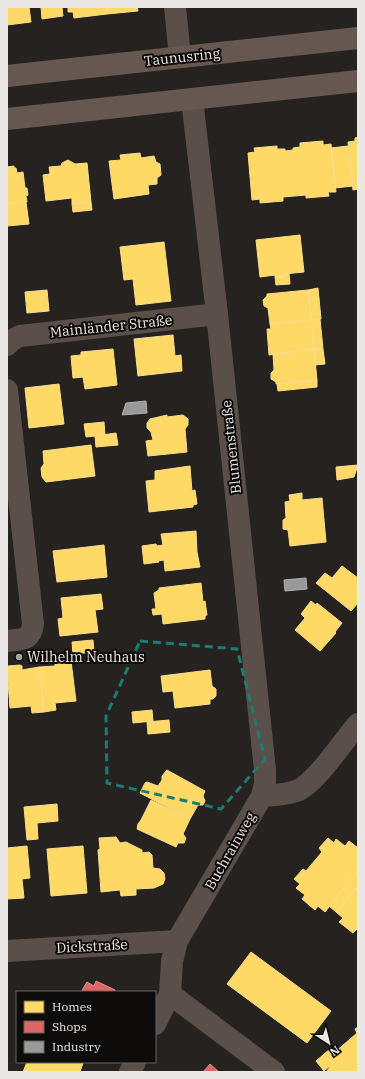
<svg xmlns="http://www.w3.org/2000/svg" width="365" height="1079" font-family="'IBM Plex Serif',serif">
<style>
.homes{fill:#ffd966;stroke:#f9dd8c}
.shops{fill:#e06666;stroke:#e38d8c}
.industry{fill:#999;stroke:#b2b0b0}
.lines{fill:none;stroke-linecap:round;stroke-linejoin:round}
.minor{stroke:#5b4f4a;stroke-width:22}
.primary{stroke:#665750;stroke-width:22}
.marked{fill:none;stroke:#1a7c74;stroke-width:3;stroke-dasharray:8 5;stroke-linejoin:round}
.poi-dot{fill:#a6a29f;stroke:#0e0c0a;stroke-width:1.5}
.labels{text-anchor:middle;stroke-width:4;stroke-linejoin:round;paint-order:stroke}
.street-label{font-size:14px;fill:#ebe7e4;stroke:#0e0c0a}
.poi-label{font-size:14px;fill:#ebe7e4;stroke:#0e0c0a;text-anchor:start}
</style>
<rect width="100%" height="100%" fill="#252220"/>
<path class="homes" d="M7,7h22l2,15 -24,3z
M41,7h21l1,9 -21,3z
M68,7h38l1,7 -33,4 -1,-6h-5z
M106,7h31l1,4 -31,3z
M358,137v52l-5,1 -5,-48 7,-1v-3z
M323,141v4l8,-1 5,48h-8l1,4 -23,2v-3l-23,2v4l-23,2v-4l-8,1 -4,-47 7,-1 -1,-4 23,-2v3h8v2l8,-1v-2l7,-1v-4z
M348,146l5,40 -18,2 -4,-40z
M140,153l1,5 13,-2 2,6 4,2 1,11 -4,3v6l-9,1 1,9 -35,5 -5,-38 12,-1 -1,-5z
M68,160l7,4 12,-1 4,39 -19,2v-6l-26,3 -3,-26 7,-1 -1,-7 12,-1 1,-3z
M14,166v2h2l1,5 6,-1 2,16h2l1,7 -2,1 1,6 -20,2v-37z
M26,202l3,22 -22,2v-22z
M91,202l1,8 -19,2 -1,-8z
M300,235l4,37 -20,2 1,3h-10v-2l-15,2 -4,-37z
M164,242l7,59 -35,4 -3,-26 -9,1 -4,-33z
M289,273l1,11 -14,1 -1,-8h10l-1,-3z
M318,288l3,31 -10,1 -3,-30z
M47,290l2,21 -22,2 -2,-21z
M308,290l3,30 -41,4 -2,-16 -4,-2 -1,-6 4,-4v-2z
M320,319l3,30h-9l-3,-29z
M311,320l3,29 -45,6 -2,-26h4l-1,-5z
M173,335l2,21 6,-1 1,16 -44,5 -4,-37z
M113,349l4,36 -32,4 -2,-12 -10,1 -2,-22 10,-1v-3z
M314,349l3,31 -41,4v-2l-5,-3v-6l3,-3 -1,-16z
M314,349h9l2,15 -10,1z
M317,380v7l-39,4 -1,-7z
M59,384l5,40 -35,4 -4,-40z
M167,415v2l16,-2 5,4v6l-3,4 2,23 -39,4 -2,-15 7,-1 -2,-8 -4,-4v-5l3,-4z
M104,422l1,13 -19,2 -2,-13z
M116,433l2,12 -22,2 -1,-11z
M91,445l4,31 -49,6 -4,-5 -1,-9 3,-4 -1,-13z
M358,465l-4,12 -17,3 -1,-13z
M190,466l2,25 3,-1 2,14 -4,1v2l-44,5 -3,-31 9,-1v-9z
M302,493v7l20,-2 4,44 -36,4 -2,-16 -5,-1v-9l3,-2 -1,-16 5,-1 -1,-6z
M196,531l1,21 3,15 -35,4 -1,-11 -6,1 1,1 -15,2 -2,-18 14,-2 1,2 6,-1 -2,-11z
M104,545l3,32 -50,5 -4,-31z
M342,566l16,12v25l-7,8 -35,-28 9,-10 7,5z
M201,583l2,19 2,-1 2,14 -2,1v3l-42,5 -1,-10 -9,1 -1,-6h4l-2,-16 5,-3v-2z
M101,594l2,15 -8,1 3,22 -38,4 -2,-17 5,-1 -2,-20z
M311,601l5,4 1,-2 25,20 -7,9 1,1 -16,18 -25,-21 10,-12 -4,-4z
M93,640l1,12 -21,2 -1,-12z
M69,660l2,1 5,40 -21,2 1,7 -12,2 -5,-45 16,-1v-3l2,-2z
M20,665l2,1v4l17,-3 5,45 -12,1 -1,-7 -21,2 -3,-40 1,-2z
M210,670l2,16 4,3v7l-3,3h-3v5l-35,4 -2,-17 -10,1 -2,-16z
M152,710l1,11 -20,2 -1,-11z
M169,720l1,12 -22,2 -1,-12z
M167,770l38,21 -2,5 2,5 -2,4h-5l-8,14 -50,-26 5,-10 2,-1 11,4 4,-6v-4z
M151,800l39,19 -7,15 3,4 -2,5h-6l-2,4 -39,-18 1,-5 3,-4z
M57,804l1,17 -21,2 1,16 -11,1 -3,-33z
M116,837l4,6 6,-1 16,8v3l7,-1 3,3 1,13 7,1 4,4 1,6 -2,5 -9,4 -18,1v6l-15,1 -1,-6 -19,2 -3,-42 2,-1 -1,-11z
M328,838l6,5 2,-4 9,7 4,-5 9,7v23l-33,41 -7,-6 -3,4 -13,-11 3,-4 -9,-7 4,-4 -6,-5 9,-10 3,2 16,-19 -3,-4z
M27,846l3,32 -8,1 2,19 -17,1v-51z
M83,846l4,47 -36,3 -4,-47z
M358,871v15l-22,26 -7,-6z
M358,886v44l-1,-1 -4,4 -14,-11 4,-4 -7,-6z
M251,952l80,59 -24,32 -80,-59z
M358,1027v45h-32l5,-6h-1l-6,5 -8,-10 14,-12 4,4 23,-20 -2,-4z
M27,1062h54l2,1 -3,9h-57z"/>
<path class="shops" d="M96,981l19,9 -1,2h-33l6,-10 7,4z
M210,1064l9,8h-16z"/>
<path class="industry" d="M146,401l1,12 -25,2 4,-12z
M306,578l1,11 -22,2 -1,-11z"/>
<g class="lines">
<path class="minor" d="M175,7l5,50
M192,99l25,215 48,456v14l-3,12
M7,345l5,-5 8,-4 197,-22
M7,390l26,234c-2,17 -11,15 -26,17
M7,951l170,-10
M170,994l104,78
M155,1024l15,-30 2,-33 5,-20 85,-145c13,-1 25,-1 37,-6 19,-10 44,-49 59,-66
M130,1072l5,-10"/>
<path class="primary" d="M7,76l351,-38
M7,119l351,-38"/>
</g>
<path class="marked" d="M140,641l97,8 28,110 -44,50 -114,-26 -1,-67z"/>
<circle class="poi-dot" cx="19" cy="657" r="4"/>
<g class="labels">
<g class="street-label">
<text transform="translate(182 57) rotate(-6)" y="5">Taunusring</text>
<text transform="translate(111 326) rotate(-6)" y="5">Mainländer Straße</text>
<text transform="translate(231 447) rotate(-96)" y="5">Blumenstraße</text>
<text transform="translate(230 851) rotate(-60)" y="5">Buchrainweg</text>
<text transform="translate(92 946) rotate(-3)" y="5">Dickstraße</text>
</g>
<g class="poi-label">
<text x="27" y="662">Wilhelm Neuhaus</text>
</g>
</g>
<rect width="365" height="1079" fill="none" stroke="#ebe7e4" stroke-width="16"/>
<rect x="16" y="991" width="140" height="72" fill="#0e0c0a" stroke="#666461"/>
<rect x="24" y="1001" width="20" height="12" fill="#ffd966" stroke="#666461"/>
<text x="52" y="1011" font-size="12" fill="#ebe7e4">Homes</text>
<rect x="24" y="1021" width="20" height="12" fill="#e06666" stroke="#666461"/>
<text x="52" y="1031" font-size="12" fill="#ebe7e4">Shops</text>
<rect x="24" y="1041" width="20" height="12" fill="#999999" stroke="#666461"/>
<text x="52" y="1051" font-size="12" fill="#ebe7e4">Industry</text>
<g transform="translate(329 1043) rotate(144)" stroke="#0e0c0a" stroke-width="3" paint-order="stroke">
<path d="M0-3L7 15L0 10L-7 15Z" fill="#ebe7e4"/>
<text y="-6" font-size="11" font-weight="bold" text-anchor="middle" fill="#ebe7e4">N</text>
</g>
</svg>
